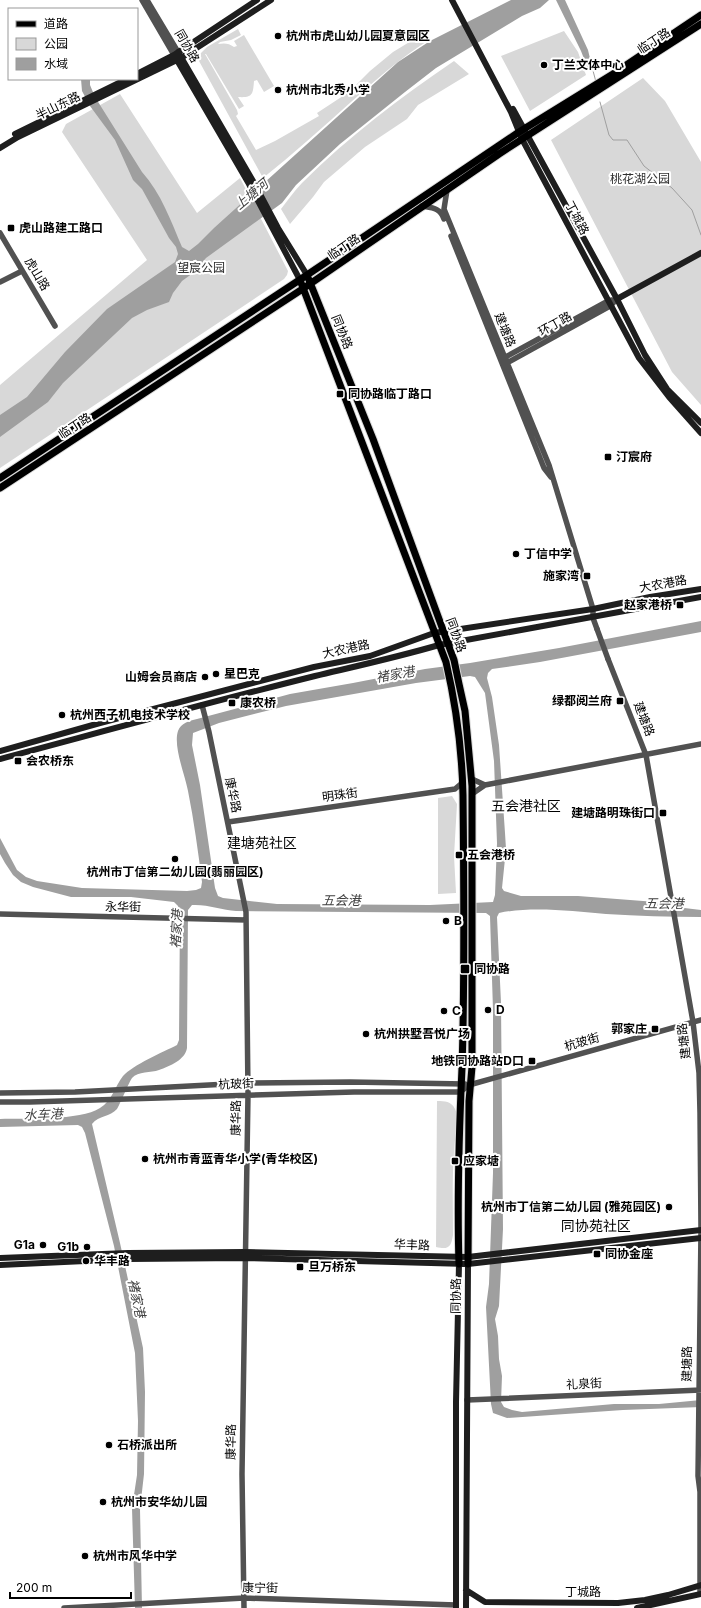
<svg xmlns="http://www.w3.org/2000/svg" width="701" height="1608" font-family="Inter,'Noto Sans SC',sans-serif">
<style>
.green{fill:#d8d8d8}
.water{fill:#9f9f9f;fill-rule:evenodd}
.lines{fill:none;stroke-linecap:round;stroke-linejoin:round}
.stream{stroke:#9f9f9f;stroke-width:1}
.primary-casing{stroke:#dbdbdb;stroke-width:9}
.tertiary{stroke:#515151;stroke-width:5.5}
.secondary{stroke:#1e1e1e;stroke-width:6}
.primary{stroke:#000;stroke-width:7}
.tertiary-bridge{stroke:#515151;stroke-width:5.5}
.poi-dot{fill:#000;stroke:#fff;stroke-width:1.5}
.labels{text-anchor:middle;stroke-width:4;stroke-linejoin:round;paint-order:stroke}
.poi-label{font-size:12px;font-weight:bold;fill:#000;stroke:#fff;text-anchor:start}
.street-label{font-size:12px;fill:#000;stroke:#fff}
.park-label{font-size:12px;fill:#2f2f2f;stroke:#fff}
.water-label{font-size:13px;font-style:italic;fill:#404040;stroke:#fff}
.quarter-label{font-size:14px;fill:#000;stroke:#fff}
</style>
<rect width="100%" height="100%" fill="#fff"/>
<path class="green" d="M238,29l3,6 -10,5 -11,2 -2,2c6,-1 11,-1 16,3l3,-1 -3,-5 10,-6 30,51 -10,6 -7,-12 -3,1c-1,13 -1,17 -16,16l6,9 -5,3 -33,-55h-1l32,56 1,4 -2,2 20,34 19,-9 44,-25 -2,-3 32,-21 21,-21 23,-19 33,-20 3,8c-29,18 -53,40 -78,62 -29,26 -58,52 -88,76l-64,-117 1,-7 7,-7z
M564,31l14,21 8,23 -56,36 -29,-55z
M454,61l15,13 -51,31 -11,14 -42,28 -41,35 -11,15 -23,27 -9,-15c7,-9 13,-18 21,-26 46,-46 99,-86 152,-122z
M643,78l22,23 36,61v243l-29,-33 -121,-232z
M120,94l77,119 43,-35 48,93 -1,4 -3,4 -284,189v-83l147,-125 -85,-128 4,-8z
M452,796l5,8 -3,52 2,37 -18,1v-96z
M437,1101c8,0 14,0 18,8 5,9 -1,32 -1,43 -2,27 -1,55 -1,83 -2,12 -4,15 -17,12z"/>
<path class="water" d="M511,0h38l-9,8 -18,8 -86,52 -31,24 -65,52 -44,41 -14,18 -76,55 -13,15 -11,8 -9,12 -4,9 -22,8 -15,8 -69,65 -15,19 -48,35v-22l27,-18 38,-45 42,-43 68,-47 3,-8 -2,-7 -7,-9 -27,-49 -9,-9 -18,-40 -25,-34 -8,-15 -1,-12h9v6l5,12 47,75c19,21 29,49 40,75l7,4 9,-7 16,-16 184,-166 32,-21z
M556,0h9l23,50 4,17 -4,2 -7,-18z
M701,621v11l-161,30 -48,7 -4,4 -1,5 5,19 7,48 6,88 1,16 -4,39 2,3 17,5h57l78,6 20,5 25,3v7c-32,0 -63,-1 -95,-3 -34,-3 -74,-8 -107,-1l-2,4 4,86 2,226 -4,77 -4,13 3,17 1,23 3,17 -1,26 3,5 8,3 10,2 92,-8h45l42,-4v7l-78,3 -116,8 -14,-5 -2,-9 -5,-97 3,-23 4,-111v-163l-3,-94 -4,-3 -250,-2c-14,-1 -29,-7 -44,-6l-4,5 -1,138c-2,12 -17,18 -28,22 -8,3 -21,1 -27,8 -4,6 -11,24 -15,31 -7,8 -18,6 -25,15l28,119 23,105 2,44 -1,82 -4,35 2,99h-7l-3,-100 5,-33 1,-54 -3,-68 -21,-107 -29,-113 -3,-6 -4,-2 -78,2v-8c25,-1 80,2 100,-11 12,-7 15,-22 23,-32 10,-11 40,-24 54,-31l2,-5 1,-129 -2,-5 -4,-4 -43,-5h-60l-38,-10 -12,-5 -8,-7 -8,-12 -5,-9v-16l17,32 9,7 11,4 45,7 105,3 9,-1 5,-2 1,-6c-4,-31 -8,-61 -14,-91 -3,-16 -15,-45 -10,-60 3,-8 11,-10 19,-12l93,-25 63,-11 72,-14 45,-6 89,-15zM470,676l5,1 10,16 9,68 3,82 -2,52 -2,7 -63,3 -153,-1 -54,-6 -5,-2 -3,-8 -15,-103 -8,-40 1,-12 26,-10 67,-17 130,-23z"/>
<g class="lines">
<path class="stream" d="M592,67l4,15
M600,102l9,33 4,5h14l17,26 28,22 20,22 9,25"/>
<g class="primary-casing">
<path id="primary" d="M307,275l66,164 81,221 5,24 6,27 7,75v281l-3,34 -1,163
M300,280l146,382c10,43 16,89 17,133 1,91 2,182 -1,273 -3,65 -5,131 -3,196
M0,478l307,-203 212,-143 94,-58 88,-59
M0,488l304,-200 195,-134 202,-130"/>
</g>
<path class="tertiary" d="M142,0l32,55
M147,0l31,52
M447,190l-3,19 105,256 44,144v9l4,11
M422,206c11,2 18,2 22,13
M0,233l55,93
M451,236l93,232 7,9
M0,282l22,-11
M502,359l106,-58 4,-1
M505,364l105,-58 7,-7
M608,659l38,96 47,267 6,51 1,40 1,117 -3,246 2,16v102
M202,705l7,27 37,180 2,182 -6,380 2,134
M472,779l13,6
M472,794l13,-9 216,-41
M228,822l227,-33 7,-6
M0,914l246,6
M0,1093l75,-1 172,-9 103,-1 115,2
M0,1102h30l324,-10h106l9,-7 232,-65
M467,1400l234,-10
M64,1608l180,-10 212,7"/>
<path class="secondary" d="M452,0l59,112 11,27 117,219 30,39 32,36
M178,52l75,129 25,47 29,47
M174,55l75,129 51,96
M137,74l37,-19 83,-55
M513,109l104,190 28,56 22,34 34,34
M15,134l112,-55
M0,148l18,-11 163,-79 90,-58
M617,299l84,-46
M0,751l100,-28 214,-56 56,-11 64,-23 159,-24 57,-12 51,-8
M0,759c105,-28 210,-57 315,-83 42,-10 83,-19 124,-31l262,-48
M0,1258l128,-5 117,-1 223,5 233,-27
M0,1265l128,-6 117,-1 223,6 233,-26
M466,1590l19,12 133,1 27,-3 23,-5 33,-10
M456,1608v-206l3,-138
M466,1608l2,-344
M637,1608l64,-14"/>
<use href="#primary" class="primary"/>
<path class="tertiary-bridge" d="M597,629l11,30"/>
</g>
<g class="poi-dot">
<circle cx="278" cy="36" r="4"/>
<circle cx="544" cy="65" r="4"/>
<circle cx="278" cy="90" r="4"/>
<rect x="7" y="224" width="8" height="8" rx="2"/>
<rect x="336" y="390" width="8" height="8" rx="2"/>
<rect x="604" y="453" width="8" height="8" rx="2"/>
<circle cx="516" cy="554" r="4"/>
<rect x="583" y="572" width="8" height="8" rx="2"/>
<rect x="676" y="601" width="8" height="8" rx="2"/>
<circle cx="216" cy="674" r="4"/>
<circle cx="205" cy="677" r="4"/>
<rect x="616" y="697" width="8" height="8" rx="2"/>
<rect x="228" y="699" width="8" height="8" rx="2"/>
<circle cx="62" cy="715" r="4"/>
<rect x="14" y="757" width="8" height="8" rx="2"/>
<rect x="659" y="809" width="8" height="8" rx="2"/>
<rect x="455" y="851" width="8" height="8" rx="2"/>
<circle cx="175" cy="859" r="4"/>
<circle cx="446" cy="921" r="4"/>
<rect x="460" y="964" width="10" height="10" rx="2"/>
<circle cx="488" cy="1010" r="4"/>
<circle cx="444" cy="1011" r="4"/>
<rect x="651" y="1025" width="8" height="8" rx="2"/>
<circle cx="366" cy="1034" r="4"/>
<rect x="528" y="1057" width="8" height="8" rx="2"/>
<circle cx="145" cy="1159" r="4"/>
<rect x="451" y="1157" width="8" height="8" rx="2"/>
<circle cx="669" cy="1207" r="4"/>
<circle cx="43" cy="1245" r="4"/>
<circle cx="87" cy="1247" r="4"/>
<rect x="593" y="1250" width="8" height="8" rx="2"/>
<circle cx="86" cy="1261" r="4"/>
<rect x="296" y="1263" width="8" height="8" rx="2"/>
<circle cx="109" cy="1445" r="4"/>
<circle cx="103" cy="1502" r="4"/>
<circle cx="85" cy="1556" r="4"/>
</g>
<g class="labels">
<g class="poi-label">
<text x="286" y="40">杭州市虎山幼儿园夏意园区</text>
<text x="552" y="69">丁兰文体中心</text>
<text x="286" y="94">杭州市北秀小学</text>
<text x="19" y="232">虎山路建工路口</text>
<text x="348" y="398">同协路临丁路口</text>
<text x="616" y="461">汀宸府</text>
<text x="524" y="558">丁信中学</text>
<text x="579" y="580" text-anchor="end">施家湾</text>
<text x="672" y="609" text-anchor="end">赵家港桥</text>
<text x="224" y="678">星巴克</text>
<text x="197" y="681" text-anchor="end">山姆会员商店</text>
<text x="612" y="705" text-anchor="end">绿都阅兰府</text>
<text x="240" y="707">康农桥</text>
<text x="70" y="719">杭州西子机电技术学校</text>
<text x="26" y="765">会农桥东</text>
<text x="655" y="817" text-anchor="end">建塘路明珠街口</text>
<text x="467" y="859">五会港桥</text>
<text x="175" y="876" text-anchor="middle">杭州市丁信第二幼儿园(翡丽园区)</text>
<text x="454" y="925">B</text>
<text x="474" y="973">同协路</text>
<text x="496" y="1014">D</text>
<text x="452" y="1015">C</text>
<text x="647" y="1033" text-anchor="end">郭家庄</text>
<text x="374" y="1038">杭州拱墅吾悦广场</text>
<text x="524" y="1065" text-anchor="end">地铁同协路站D口</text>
<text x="153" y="1163">杭州市青蓝青华小学(青华校区)</text>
<text x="463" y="1165">应家塘</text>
<text x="661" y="1211" text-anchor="end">杭州市丁信第二幼儿园 (雅苑园区)</text>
<text x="35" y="1249" text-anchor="end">G1a</text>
<text x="79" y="1251" text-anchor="end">G1b</text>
<text x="605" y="1258">同协金座</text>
<text x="94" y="1265">华丰路</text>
<text x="308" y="1271">旦万桥东</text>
<text x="117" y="1449">石桥派出所</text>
<text x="111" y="1506">杭州市安华幼儿园</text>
<text x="93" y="1560">杭州市风华中学</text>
</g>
<g class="street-label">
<text transform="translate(654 41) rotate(-33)" y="4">临丁路</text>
<text transform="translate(187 46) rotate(60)" y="4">同协路</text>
<text transform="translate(58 106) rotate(-26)" y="4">半山东路</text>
<text transform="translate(577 218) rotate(62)" y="4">丁城路</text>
<text transform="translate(344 247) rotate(-34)" y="4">临丁路</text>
<text transform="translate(37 274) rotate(59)" y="4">虎山路</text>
<text transform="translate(555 324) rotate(-29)" y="4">环丁路</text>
<text transform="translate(505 330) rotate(68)" y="4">建塘路</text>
<text transform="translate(342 332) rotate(68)" y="4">同协路</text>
<text transform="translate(75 426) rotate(-33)" y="4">临丁路</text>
<text transform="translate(663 584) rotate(-10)" y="4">大农港路</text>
<text transform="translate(456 635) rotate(70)" y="4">同协路</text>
<text transform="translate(346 649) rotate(-12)" y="4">大农港路</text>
<text transform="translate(644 719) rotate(69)" y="4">建塘路</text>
<text transform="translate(233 795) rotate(78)" y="4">康华路</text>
<text transform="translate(340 795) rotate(-8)" y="4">明珠街</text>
<text transform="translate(123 907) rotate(1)" y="4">永华街</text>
<text transform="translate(684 1041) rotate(-97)" y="4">建塘路</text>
<text transform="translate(582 1042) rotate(-16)" y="4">杭玻街</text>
<text transform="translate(236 1084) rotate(-2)" y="4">杭玻街</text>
<text transform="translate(236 1118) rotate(-89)" y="4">康华路</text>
<text transform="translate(412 1245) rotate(2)" y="4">华丰路</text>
<text transform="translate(456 1296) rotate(-89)" y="4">同协路</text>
<text transform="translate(687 1364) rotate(-89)" y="4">建塘路</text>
<text transform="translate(584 1384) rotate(-3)" y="4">礼泉街</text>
<text transform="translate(231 1442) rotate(-89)" y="4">康华路</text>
<text transform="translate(260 1588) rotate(1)" y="4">康宁街</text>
<text x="583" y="1596">丁城路</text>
</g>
<g class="park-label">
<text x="640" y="183">桃花湖公园</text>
<text x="201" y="272">望宸公园</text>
</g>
<g class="water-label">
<text transform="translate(251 194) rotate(-40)" y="5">上塘河</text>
<text transform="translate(395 674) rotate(-10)" y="5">褚家港</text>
<text x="341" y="905">五会港</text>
<text transform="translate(664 903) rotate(1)" y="5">五会港</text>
<text transform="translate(176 929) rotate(-87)" y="5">褚家港</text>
<text transform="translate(43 1114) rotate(-2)" y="5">水车港</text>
<text transform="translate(137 1298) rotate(78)" y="5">褚家港</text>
</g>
<g class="quarter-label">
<text x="526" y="811">五会港社区</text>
<text x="262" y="848">建塘苑社区</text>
<text x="596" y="1231">同协苑社区</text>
</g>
</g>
<rect x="8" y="8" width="130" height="72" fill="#ffffff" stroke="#999999"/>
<rect x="16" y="21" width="20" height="6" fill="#000000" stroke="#999999"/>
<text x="44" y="28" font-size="12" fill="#000000">道路</text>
<rect x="16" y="38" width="20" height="12" fill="#d8d8d8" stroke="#999999"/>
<text x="44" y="48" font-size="12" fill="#000000">公园</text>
<rect x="16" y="58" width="20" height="12" fill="#9f9f9f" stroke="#999999"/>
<text x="44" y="68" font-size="12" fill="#000000">水域</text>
<path d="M10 1592v6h121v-6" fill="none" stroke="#000000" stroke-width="2"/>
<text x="16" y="1592" font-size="12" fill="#000000" stroke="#ffffff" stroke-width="3" paint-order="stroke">200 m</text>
</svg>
